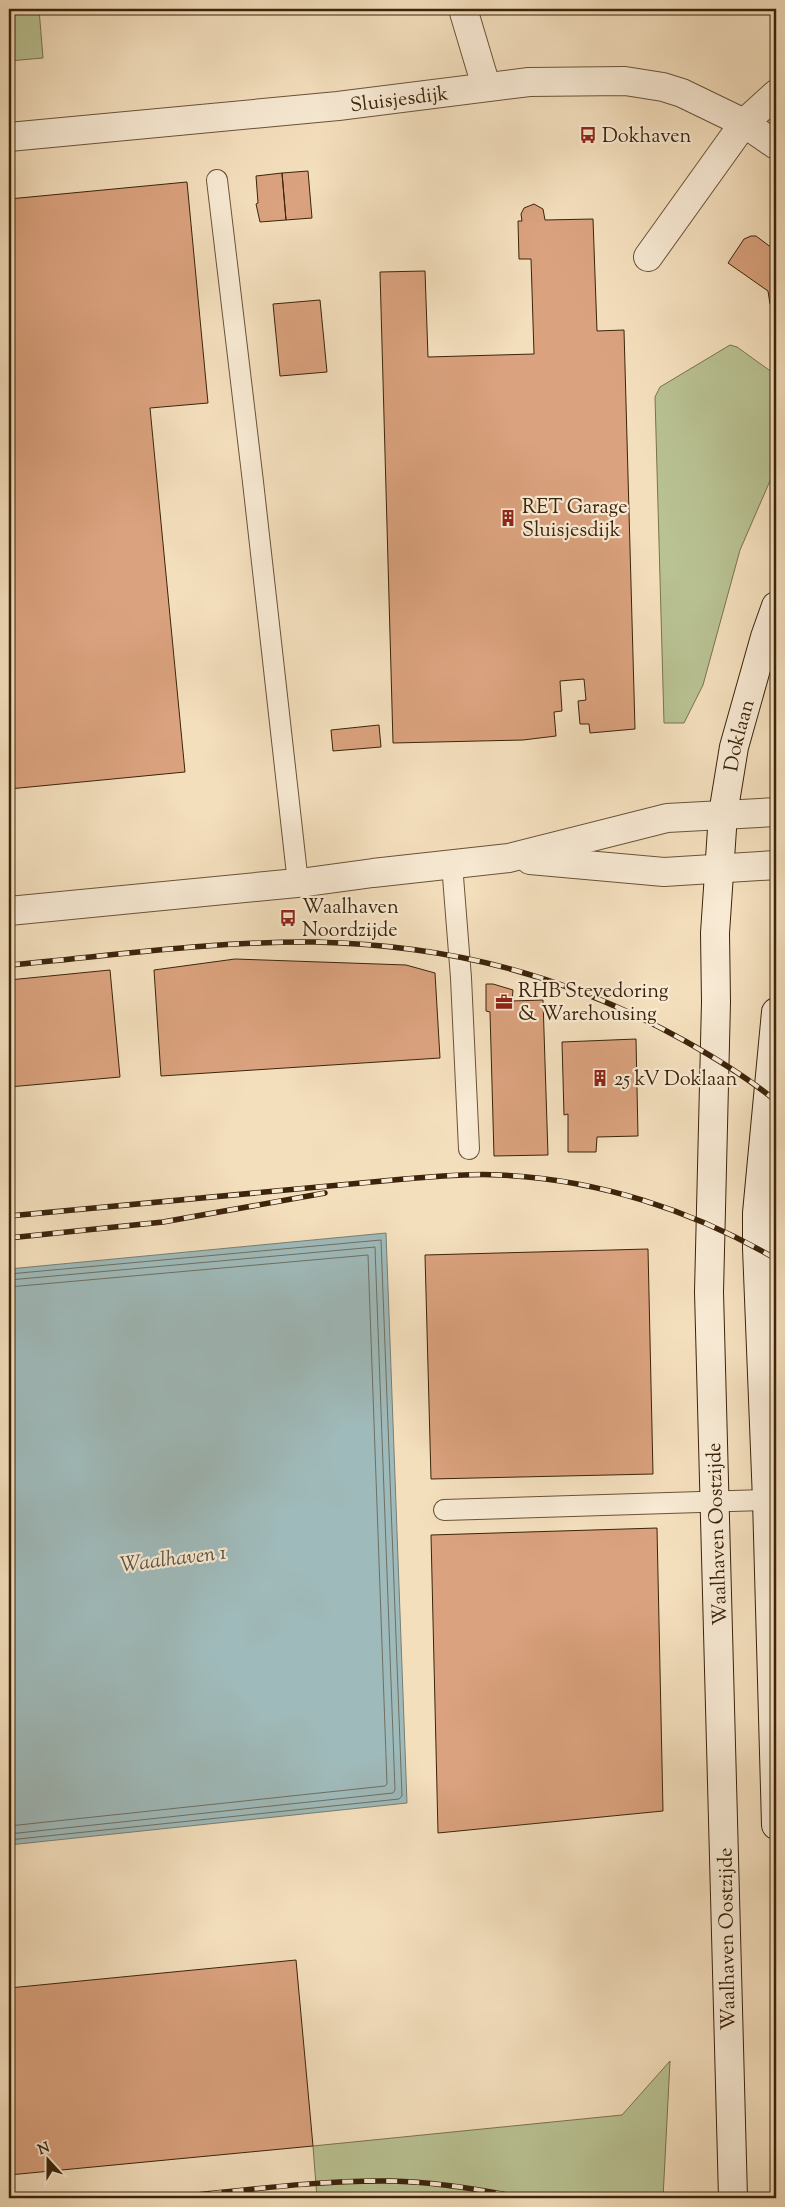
<svg xmlns="http://www.w3.org/2000/svg" width="785" height="2207" font-family="'Sorts Mill Goudy',serif">
<style>
.green{fill:#b9c293;stroke:#7a734e}
.water{fill:#9fbaba;stroke:#777e74}
.lines{fill:none;stroke-linecap:round;stroke-linejoin:round}
.shore{stroke:#6e6f62;stroke-width:1}
.building{fill:#daa27e;stroke:#3c240a}
.service-casing{stroke:#6a5337;stroke-width:22}
.minor-casing{stroke:#6a5337;stroke-width:30}
.secondary-casing{stroke:#3c240a;stroke-width:30}
.service{stroke:#f8ead4;stroke-width:20}
.minor{stroke:#f8ead4;stroke-width:28}
.secondary{stroke:#f8ead4;stroke-width:28}
.rail-casing{stroke:#3c240a;stroke-width:5.5}
.rail{stroke:#f8ead4;stroke-width:4;stroke-dasharray:11;stroke-linecap:butt}
.labels{text-anchor:middle;stroke-width:4.5;stroke-linejoin:round;paint-order:stroke}
.street-label{font-size:20px;fill:#3c240a;stroke:#f8ead4}
.poi-label{font-size:20px;fill:#3c240a;stroke:#f8ead4;text-anchor:start}
.water-label{font-size:21px;font-style:italic;fill:#5a513f;stroke:#f8ead4}
</style>
<rect width="100%" height="100%" fill="#f4dfbd"/>
<filter id="stains"><feTurbulence type="fractalNoise" baseFrequency=".004" numOctaves="4"/><feColorMatrix values="0 0 0 0 .2 0 0 0 0 .09 0 0 0 0 .02 0 0 0 .5 -.17"/></filter>
<radialGradient id="worn" r=".72"><stop offset=".6" stop-color="#630" stop-opacity="0"/><stop offset="1" stop-color="#630" stop-opacity=".3"/></radialGradient>
<path class="green" d="M9,9h30l4,49 -34,3z
M730,345l7,2 39,28v92l-36,83 -37,135 -19,38h-20l-9,-326 5,-10z
M670,2061l-7,137h-346l-4,-52 309,-31z"/>
<path class="water" d="M386,1233l21,570 -398,42v-576z"/>
<g class="lines">
<path class="shore" d="M9,1274l372,-34 21,556 -3,3 -390,41
M9,1280l366,-33 20,543 -2,3 -384,41
M9,1287l359,-32 19,529 -2,2 -376,40"/>
</g>
<path class="building" d="M308,171l4,47 -26,2 -4,-47z
M282,173l4,47 -26,2 -4,-18 2,-1 -2,-27z
M187,182l21,221 -58,5 35,364 -176,17v-590z
M534,204l9,5 2,11 48,-1 4,112 27,-1 11,399 -45,4 -1,-9h-9l-2,-23 8,-1 -2,-21 -24,2 2,30 -8,1 2,24 -33,4 -130,3 -13,-471 45,-1 3,86 106,-3 -3,-95h-12l-1,-38h4l-1,-7 3,-6z
M751,236h5l20,15v57l-6,-4 -2,-13 -40,-28 16,-24z
M320,300l7,72 -47,4 -7,-72z
M379,725l2,22 -48,4 -2,-21z
M235,959l171,6 29,8 5,85 -279,18 -7,-106z
M110,970l10,107 -111,10v-107z
M486,984h7l20,6 -1,11 31,-1 5,155 -54,1 -4,-144 -4,-1z
M636,1039l2,97 -41,1 -1,15h-28v-38l-4,1 -2,-73z
M648,1249l5,225 -222,5 -6,-224z
M657,1528l6,283 -225,22 -7,-298z
M296,1960l17,186 -304,29v-187z"/>
<g class="lines">
<g class="service-casing">
<path id="service" d="M217,180l36,302 45,401
M452,864l9,114 8,171
M444,1510l323,-10"/>
</g>
<g class="minor-casing">
<g id="minor">
<path d="M463,9l23,77"/>
<path id="s1" d="M9,137l329,-31 191,-24 96,-1 38,6 19,6 62,30 32,22"/>
<path d="M648,257l96,-134 32,-29"/>
<path d="M530,860l134,12 112,-7"/>
<path d="M9,911l298,-29 66,-9 136,-15 158,-40 109,-6"/>
</g>
</g>
<g class="secondary-casing">
<g id="secondary">
<path d="M776,1012l-19,201v35l10,252 9,325"/>
<path id="s2" d="M733,2198l-24,-906 7,-290 -1,-69 8,-119 11,-67 31,-110 11,-31"/>
</g>
</g>
<use href="#service" class="service"/>
<use href="#minor" class="minor"/>
<use href="#secondary" class="secondary"/>
<g class="rail-casing">
<path id="rail" d="M9,965c101,-9 204,-24 306,-23 135,3 252,33 370,99 32,18 63,37 91,60
M9,1216l395,-37c31,-2 63,-6 95,-4 98,4 193,35 277,84
M9,1238l154,-16 162,-29
M167,2198c74,-7 149,-18 223,-17 44,1 89,8 132,17"/>
</g>
<use href="#rail" class="rail"/>
</g>
<defs>
<g id="bus-bare" transform="scale(1.35)"><path d="M-5-6H5V4H4V6H2V4H-2V6H-4V4H-5ZM-3.5-4V0h7V-4ZM-3.5 1.2v1.5H-2V1.2ZM2 1.2v1.5H3.5V1.2Z" fill="#8f2418" stroke="#f8ead4" stroke-width="2.5" paint-order="stroke"/></g>
<g id="building-bare" transform="scale(1.35)"><path d="M-4-6H4V6H1V3H-1V6H-4ZM-2.5-4.3h1.7v1.8h-1.7ZM.8-4.3h1.7v1.8H.8ZM-2.5-1h1.7V.8h-1.7ZM.8-1h1.7V.8H.8Z" fill="#8f2418" stroke="#f8ead4" stroke-width="2.5" paint-order="stroke"/></g>
<g id="office-bare" transform="scale(1.35)"><path d="M-6-3h4V-5.5h4V-3h4V5H-6ZM-1-4.5V-3h2v-1.5ZM-6 0V1H6V0Z" fill="#8f2418" stroke="#f8ead4" stroke-width="2.5" paint-order="stroke"/></g>
</defs>
<g fill-rule="evenodd">
<use href="#bus-bare" x="588" y="135"/>
<use href="#building-bare" x="508" y="518"/>
<use href="#bus-bare" x="288" y="918"/>
<use href="#office-bare" x="504" y="1002"/>
<use href="#building-bare" x="600" y="1078"/>
</g>
<g class="labels">
<g class="street-label">
<text dy="7" stroke="none"><textPath href="#s1" startOffset="392">Sluisjesdijk</textPath></text>
<text dy="7" stroke="none"><textPath href="#s2" startOffset="1465">Doklaan</textPath></text>
<text transform="translate(716 1534) rotate(-92)" y="7">Waalhaven Oostzijde</text>
<text transform="translate(726 1939) rotate(-91)" y="7">Waalhaven Oostzijde</text>
</g>
<g class="poi-label">
<text x="602" y="142">Dokhaven</text>
<text x="522" y="513">RET Garage<tspan x="522" dy="23">Sluisjesdijk</tspan></text>
<text x="302" y="913">Waalhaven<tspan x="302" dy="23">Noordzijde</tspan></text>
<text x="518" y="997">RHB Stevedoring<tspan x="518" dy="23">&amp; Warehousing</tspan></text>
<text x="614" y="1085">25 kV Doklaan</text>
</g>
<g class="water-label">
<text transform="translate(173 1558) rotate(-7)" y="7">Waalhaven 1</text>
</g>
</g>
<rect width="785" height="2207" fill="none" stroke="#f4dfbd" stroke-width="30"/>
<rect x="10" y="10" width="765" height="2187" fill="none" stroke="#3c240a" stroke-width="2.5"/>
<rect x="15" y="15" width="755" height="2177" fill="none" stroke="#3c240a"/>
<g transform="translate(48 2160) rotate(339)" stroke="#f8ead4" stroke-width="4" paint-order="stroke">
<path d="M0-4L9 19L0 12L-9 19Z" fill="#3c240a"/>
<text y="-8" font-size="14" font-weight="bold" text-anchor="middle" fill="#3c240a">N</text>
</g>
<rect width="100%" height="100%" filter="url(#stains)"/>
<rect width="100%" height="100%" fill="url(#worn)"/>
</svg>
